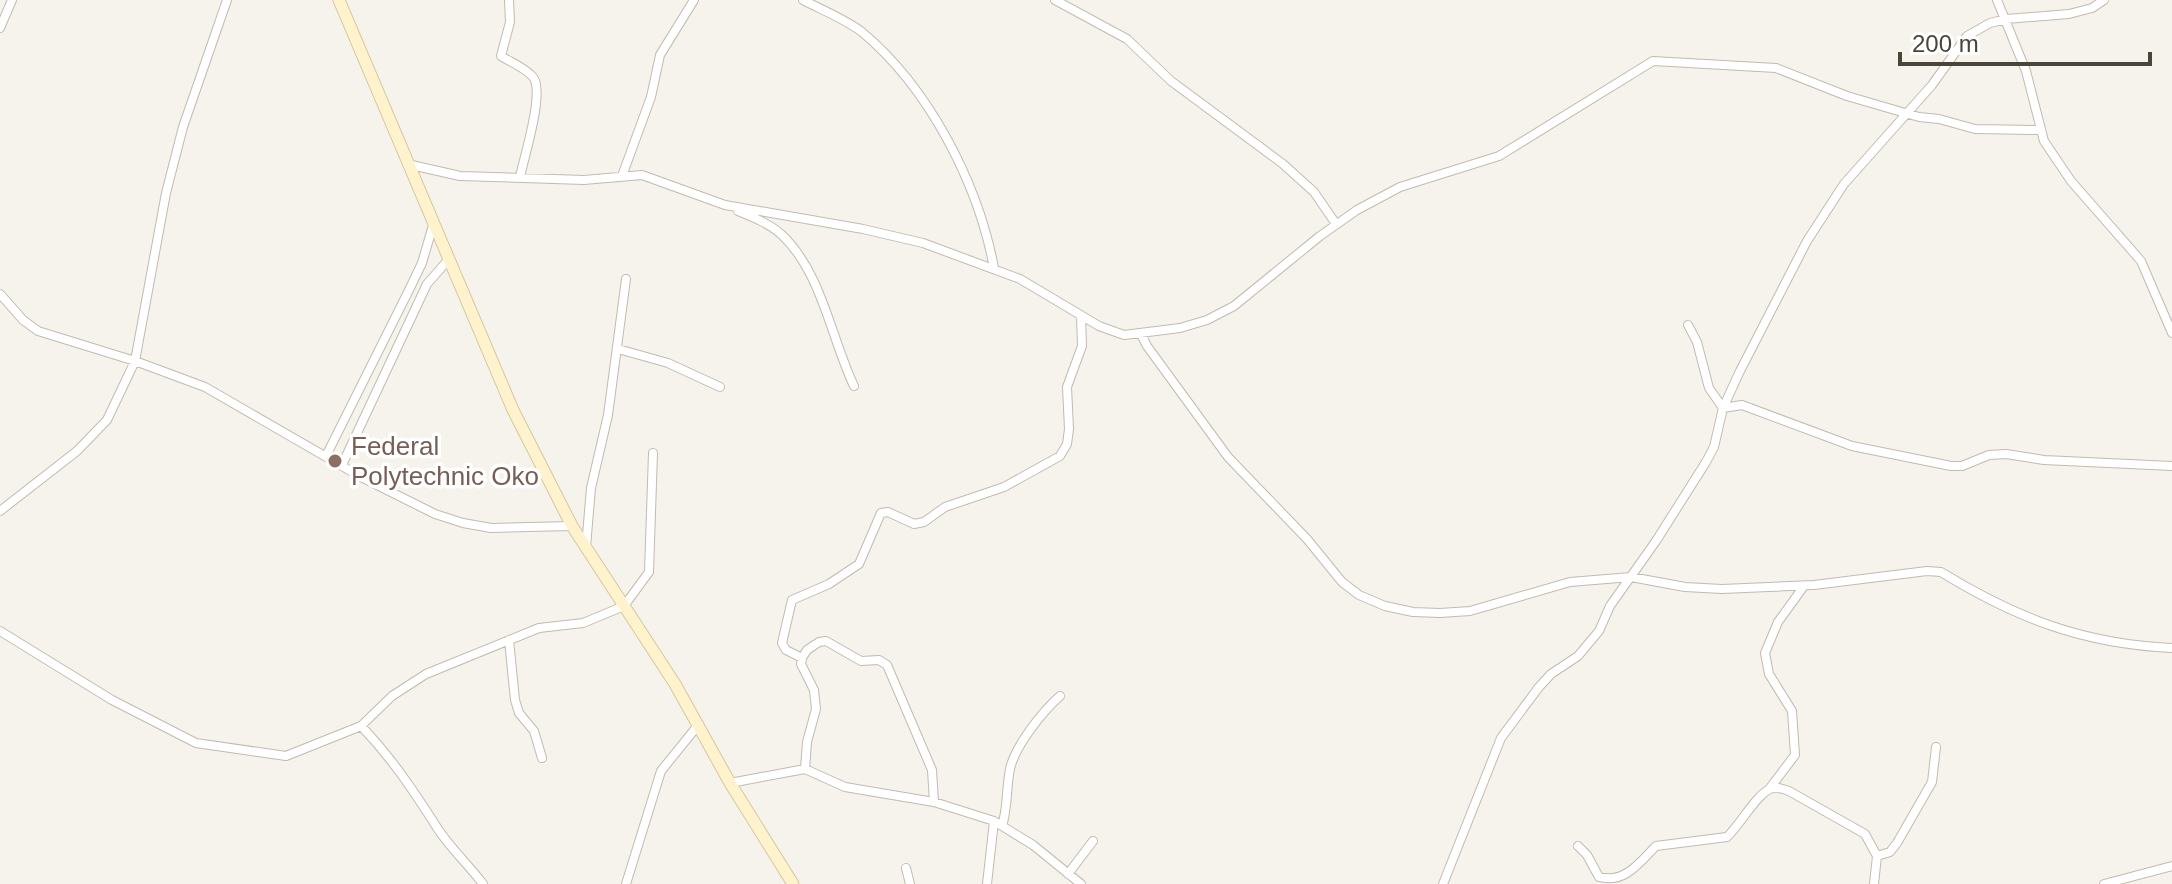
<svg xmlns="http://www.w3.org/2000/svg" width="2172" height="884" font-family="Arial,sans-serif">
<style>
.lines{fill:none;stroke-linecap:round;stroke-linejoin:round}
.minor-casing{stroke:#c2bbae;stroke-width:10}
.secondary-casing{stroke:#d6c79b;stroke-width:13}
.minor{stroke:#fff;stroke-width:8}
.secondary{stroke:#fff3cd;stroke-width:11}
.education-dot{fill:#8d6e63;stroke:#fff;stroke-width:3}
.labels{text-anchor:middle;stroke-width:7;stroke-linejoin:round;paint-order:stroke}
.education-label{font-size:26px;fill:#785e54;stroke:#fff;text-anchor:start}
</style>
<rect width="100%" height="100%" fill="#f6f3ec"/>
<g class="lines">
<g class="minor-casing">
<path id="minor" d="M509,0l1,22 -9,34c9,6 25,12 32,21 12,15 -9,80 -13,100
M803,0c19,10 42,19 59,32 67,56 116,151 132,236
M1055,0l72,39 44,42 112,83 31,28 22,32
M1997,0l29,71 18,70 27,40 70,80 31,72
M0,28l12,-28
M407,164l53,12 124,4 58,-5 83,30 138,24 60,14 97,36 79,47 25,9 56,-7 27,-8 27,-14 86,-70 37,-26 43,-23 99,-31 154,-95 123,7 71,28 72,21 20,2 36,10 65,1
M622,176l29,-79 9,-42 34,-55
M738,211c15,6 32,13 44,24 40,38 49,103 72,151
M0,294l23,26 15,11 97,30 70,26 156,90 74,37 28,9 28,5 81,-2
M1688,325l9,17 12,46 14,20 19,-3 110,41 99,20h11l27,-11 17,-1 38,6 128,6
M1141,334l6,12 81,111 79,82 35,43 17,13 26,11 28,6 27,1 30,-2 100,-29 61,-5 54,10 37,2 92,-4 113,-14 14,1c75,46 142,72 231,76
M618,349l50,14 52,24
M326,456l83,-166 13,-27 12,-41
M342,465l85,-181 22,-25
M0,511l77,-60 30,-31 28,-59 31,-168 17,-66 44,-127
M586,547l5,-59 17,-73 18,-136
M0,631l112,69 84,43 90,13 75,-30 31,-30 34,-22 113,-46 44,-5 41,-17 25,-34 4,-119
M509,640l6,60 4,13 15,18 8,27
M802,658l-16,-8 -4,-7 10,-43 37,-16 30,-20 22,-51 7,-1 26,12 10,-2 21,-15 59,-20 56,-31 7,-12 2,-15 -2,-42 15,-41 -1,-30
M361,726c30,31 52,64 75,100 13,21 32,38 47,58
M805,769l2,-27 9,-33 -2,-19 -13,-26 1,-6 5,-8 12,-8 7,-1 35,20 18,-1 8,5 45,105 2,32
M730,783l75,-14 40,18 89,15 60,19 39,24 48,39
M1770,788l25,-33 -3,-44 -23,-37 -4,-21 13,-31 26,-36
M1002,826c6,-19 4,-37 8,-57 5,-23 32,-57 50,-73
M1578,846l9,9 12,22c26,7 41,-15 57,-31l71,-9c13,-12 29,-42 43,-48 6,-3 13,0 19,2l76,43 12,22 -3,28
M1877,856l13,-4 7,-9 35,-61 4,-35
M906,868l4,16
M1068,874l25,-33
M626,884l35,-113 38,-47
M987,884l7,-63
M1443,884l58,-146 38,-51 12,-13 27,-18 21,-25 11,-25 46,-65 50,-79 8,-15 9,-39 17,-37 67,-130 37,-57 88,-99 35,-49 23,-13 16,-4 63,-5 23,-6 12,-8
M2104,884l68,-18"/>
</g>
<g class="secondary-casing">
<path id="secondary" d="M339,0l174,410 59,116 103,158 55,99 63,101"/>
</g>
<use href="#minor" class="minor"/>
<use href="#secondary" class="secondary"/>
</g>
<circle class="education-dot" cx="335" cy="461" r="8"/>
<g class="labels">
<g class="education-label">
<text x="351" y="455">Federal<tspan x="351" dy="30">Polytechnic Oko</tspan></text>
</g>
</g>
<path d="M1900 52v12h250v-12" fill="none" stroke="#4b4439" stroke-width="4"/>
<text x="1912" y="52" font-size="24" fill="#4b4439" stroke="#ffffff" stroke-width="6" paint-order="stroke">200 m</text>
</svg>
